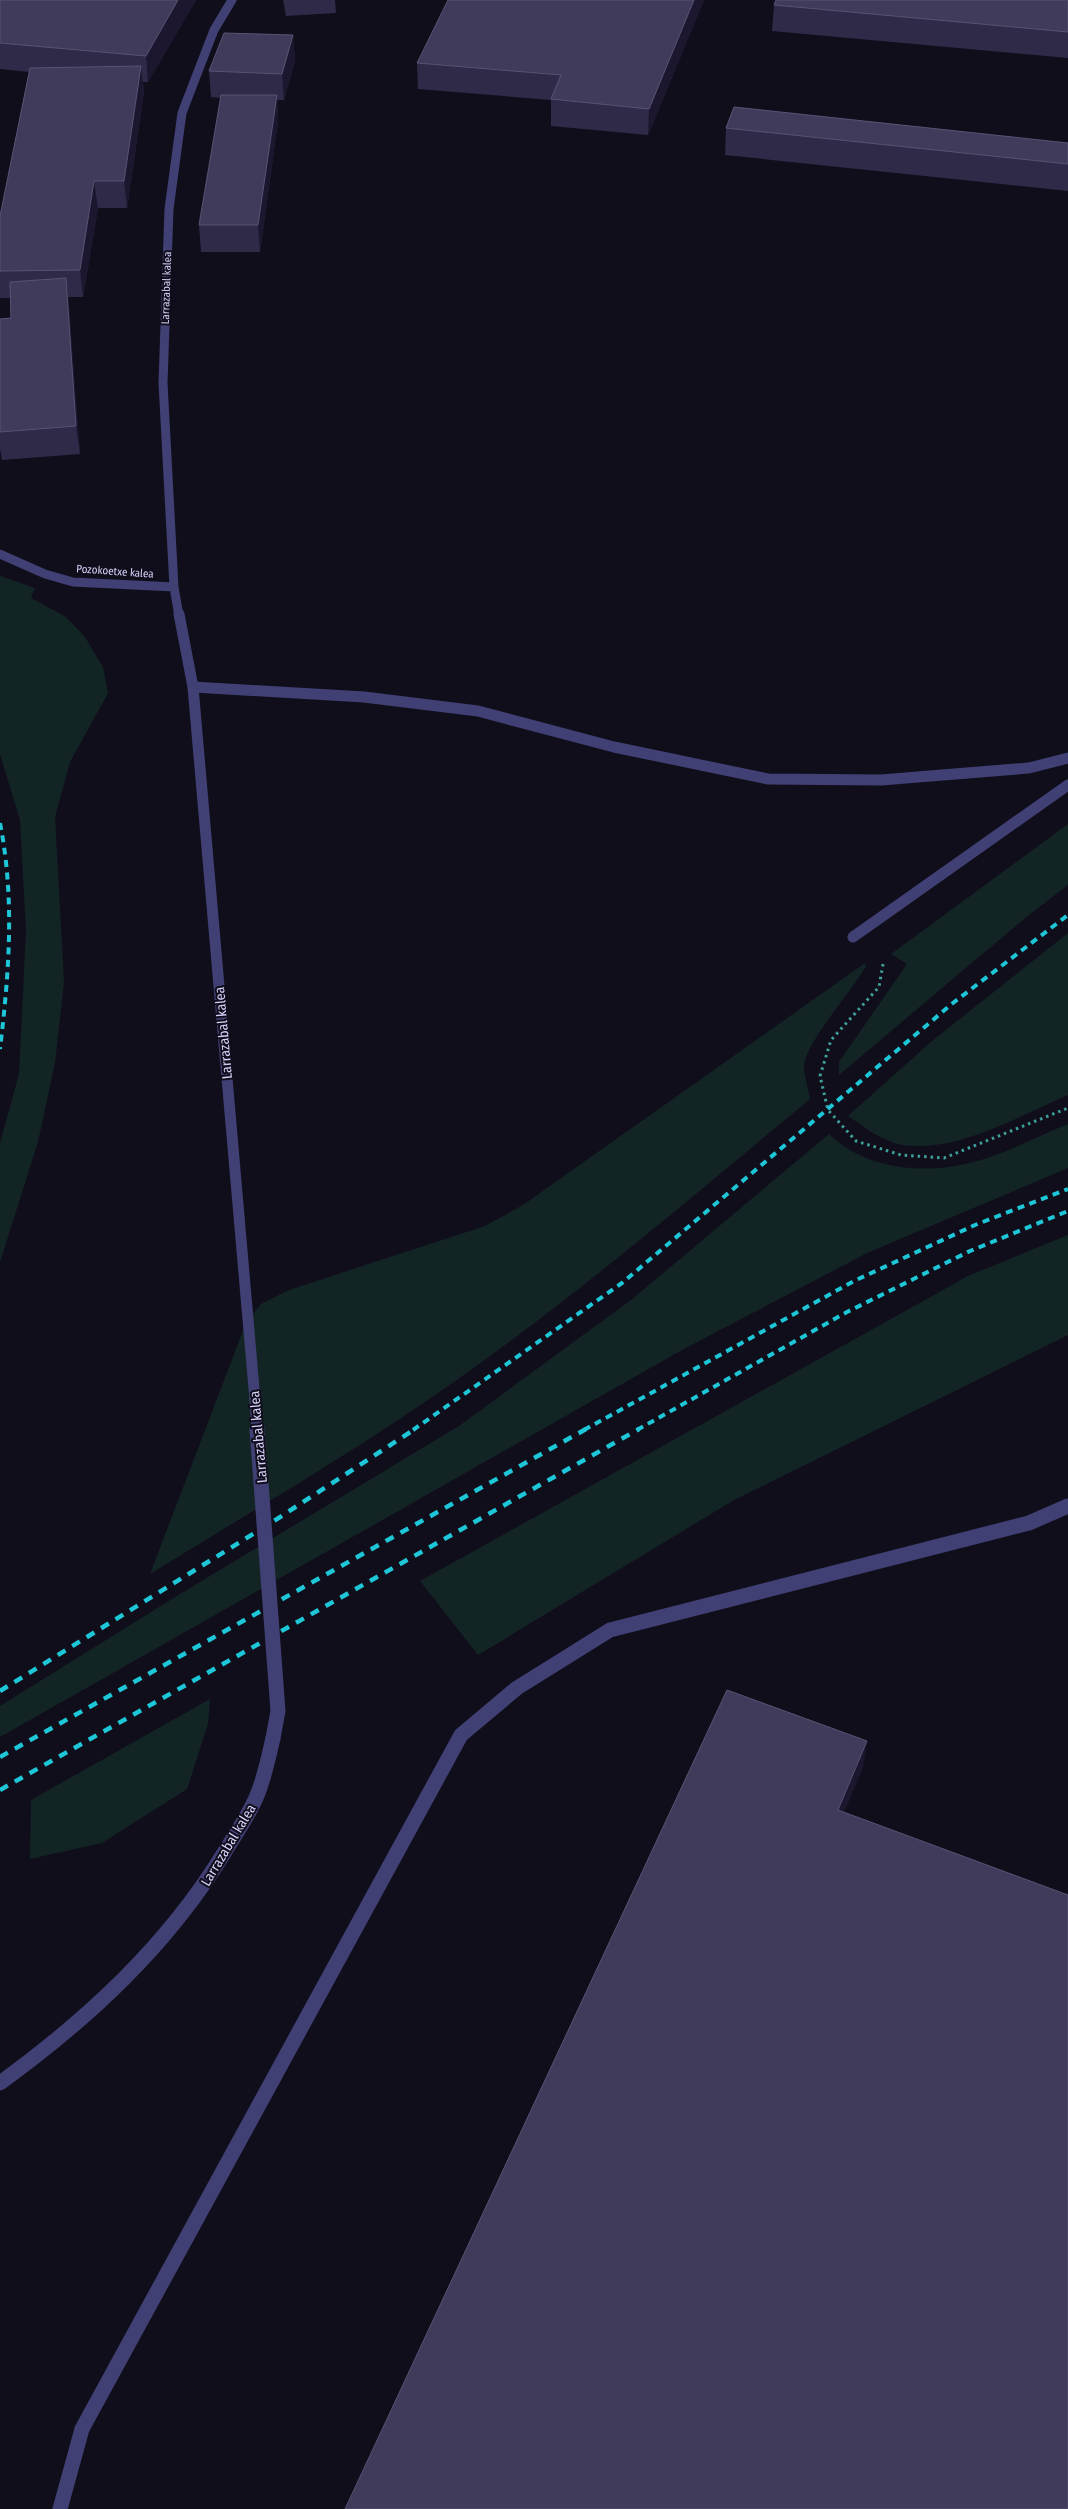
<svg xmlns="http://www.w3.org/2000/svg" width="1068" height="2509" font-family="'Fira Sans Condensed',sans-serif">
<style>
.green{fill:#122524}
.lines{fill:none;stroke-linecap:round;stroke-linejoin:round}
.path{stroke:#3da099;stroke-width:3;stroke-dasharray:2.5 4;stroke-linecap:butt}
.lane-far1{stroke:#414075;stroke-width:11}
.lane{stroke:#414075;stroke-width:15}
.street-far2{stroke:#414075;stroke-width:9}
.street-far1{stroke:#414075;stroke-width:11}
.street{stroke:#414075;stroke-width:15}
.rail-far1{stroke:#1ec7d7;stroke-width:4;stroke-dasharray:7 5.5;stroke-linecap:butt}
.rail{stroke:#1ec7d7;stroke-width:4.5;stroke-dasharray:9 8;stroke-linecap:butt}
.street-bridge-far1{stroke:#414075;stroke-width:11}
.street-bridge{stroke:#414075;stroke-width:15}
.wall{fill:#2f2a48}
.shaded-wall{fill:#1c172f}
.building{fill:#413b5b;stroke:#585374}
.labels{text-anchor:middle;stroke-width:4;stroke-linejoin:round;paint-order:stroke}
.far-street-label{font-size:11px;fill:#d4d0f8;stroke:#110e1c}
.street-label{font-size:14px;fill:#d4d0f8;stroke:#110e1c}
</style>
<rect width="100%" height="100%" fill="#110e1c"/>
<path class="green" d="M0,576l35,12 -4,10 35,19 19,20 18,30 5,26 -38,69 -15,55 9,165 -9,81 -17,79 -38,120v-119l19,-69 7,-143 -6,-111 -20,-66z
M1068,824v61l-43,33 -186,157v-13l68,-98 -16,-10z
M1068,933v162c-49,21 -111,58 -166,50 -21,-4 -37,-18 -54,-29l84,-75z
M865,963l1,3c-13,24 -63,79 -62,102 1,10 4,21 6,31 -112,93 -223,188 -342,273 -102,73 -211,136 -318,202l96,-251 15,-19 28,-14 196,-64 38,-21z
M1068,1124v44l-201,85 -185,97 -682,387v-31l180,-112 279,-168 172,-126 198,-166c40,39 106,42 158,24 27,-9 54,-23 81,-34z
M1068,1235v100l-334,165 -256,155 -58,-74 548,-305z
M210,1699l-2,25 -21,65 -85,54 -72,16 1,-59z"/>
<g class="lines">
<path class="path" d="M883,964l-4,23 -48,53 -11,36 8,34 28,31 45,14 43,3 124,-50"/>
<path class="lane-far1" d="M193,687l171,10 114,14 136,36 154,32 113,1 148,-12 39,-10
M853,937l215,-152"/>
<path class="lane" d="M60,2509l22,-80 379,-694 56,-47 93,-58 419,-107 39,-17"/>
<path class="street-far2" d="M0,554l45,20 28,8 101,5
M179,616l-5,-29 -11,-204 6,-174 13,-96 32,-83 18,-30"/>
<path class="street-far1" d="M179,614l14,73 62,713"/>
<path class="street" d="M0,2083c88,-64 167,-137 224,-230 12,-20 26,-39 34,-60 7,-18 11,-37 15,-55"/>
<path class="rail-far1" d="M0,823c15,76 9,150 0,226
M413,1430l209,-147 331,-280 115,-88
M584,1430l270,-149 121,-56 93,-36
M637,1430l210,-118 123,-61 98,-40"/>
<path class="rail" d="M0,1691l274,-170 141,-92
M0,1757l586,-328
M0,1790l639,-361"/>
<path class="street-bridge-far1" d="M255,1400l2,30"/>
<path class="street-bridge" d="M257,1429l21,282 -5,27"/>
</g>
<path class="wall" d="M0,0h196l-48,82h-5l1,10 -17,116h-29l-15,89h-15l12,157 -78,6 -2,-11v-130l11,-1 -1,-20h-10v-82l29,-144 -29,-3z
M283,0h52l1,13 -50,3z
M704,0l-56,135 -97,-9v-26l-133,-11 -1,-26z
M1068,0v58l-296,-27 2,-26z
M293,35l2,26 -11,39h-7l1,21 -18,131h-59l-2,-27 22,-127 -10,-1 -2,-26z
M726,128l342,15v48l-343,-36z"/>
<path class="shaded-wall" d="M178,0h18l-48,82 -2,-26z
M694,0h10l-56,135 1,-26z
M293,35l2,26 -11,39 -2,-26z
M141,66l3,26 -17,116 -3,-27z
M277,95l1,26 -18,131 -2,-27z
M94,181l4,27 -15,89 -3,-27z
M66,278l3,27 11,149 -4,-28z
M867,1741l-4,27 -29,68 4,-26z"/>
<path class="building" d="M0,0h178l-32,56 -146,-13z
M448,0h246l-45,109 -98,-10 10,-24 -144,-12z
M776,0h292v32l-294,-27z
M224,33l69,2 -11,39 -73,-3z
M141,66l-17,115h-30l-14,89 -80,1v-55l30,-148z
M221,95h56l-19,130h-59z
M734,107l334,36v21l-342,-36z
M66,278l10,148 -76,6v-113l11,-1 -1,-36z
M727,1690l140,51 -29,69 230,85v614h-723z"/>
<g class="labels">
<g class="far-street-label">
<text transform="translate(166 288) rotate(-88)" y="4">Larrazabal kalea</text>
<text transform="translate(115 571) rotate(4)" y="4">Pozokoetxe kalea</text>
</g>
<g class="street-label">
<text transform="translate(223 1033) rotate(-95)" y="5">Larrazabal kalea</text>
<text transform="translate(258 1437) rotate(-95)" y="5">Larrazabal kalea</text>
<text transform="translate(228 1845) rotate(-59)" y="5">Larrazabal kalea</text>
</g>
</g>
</svg>
